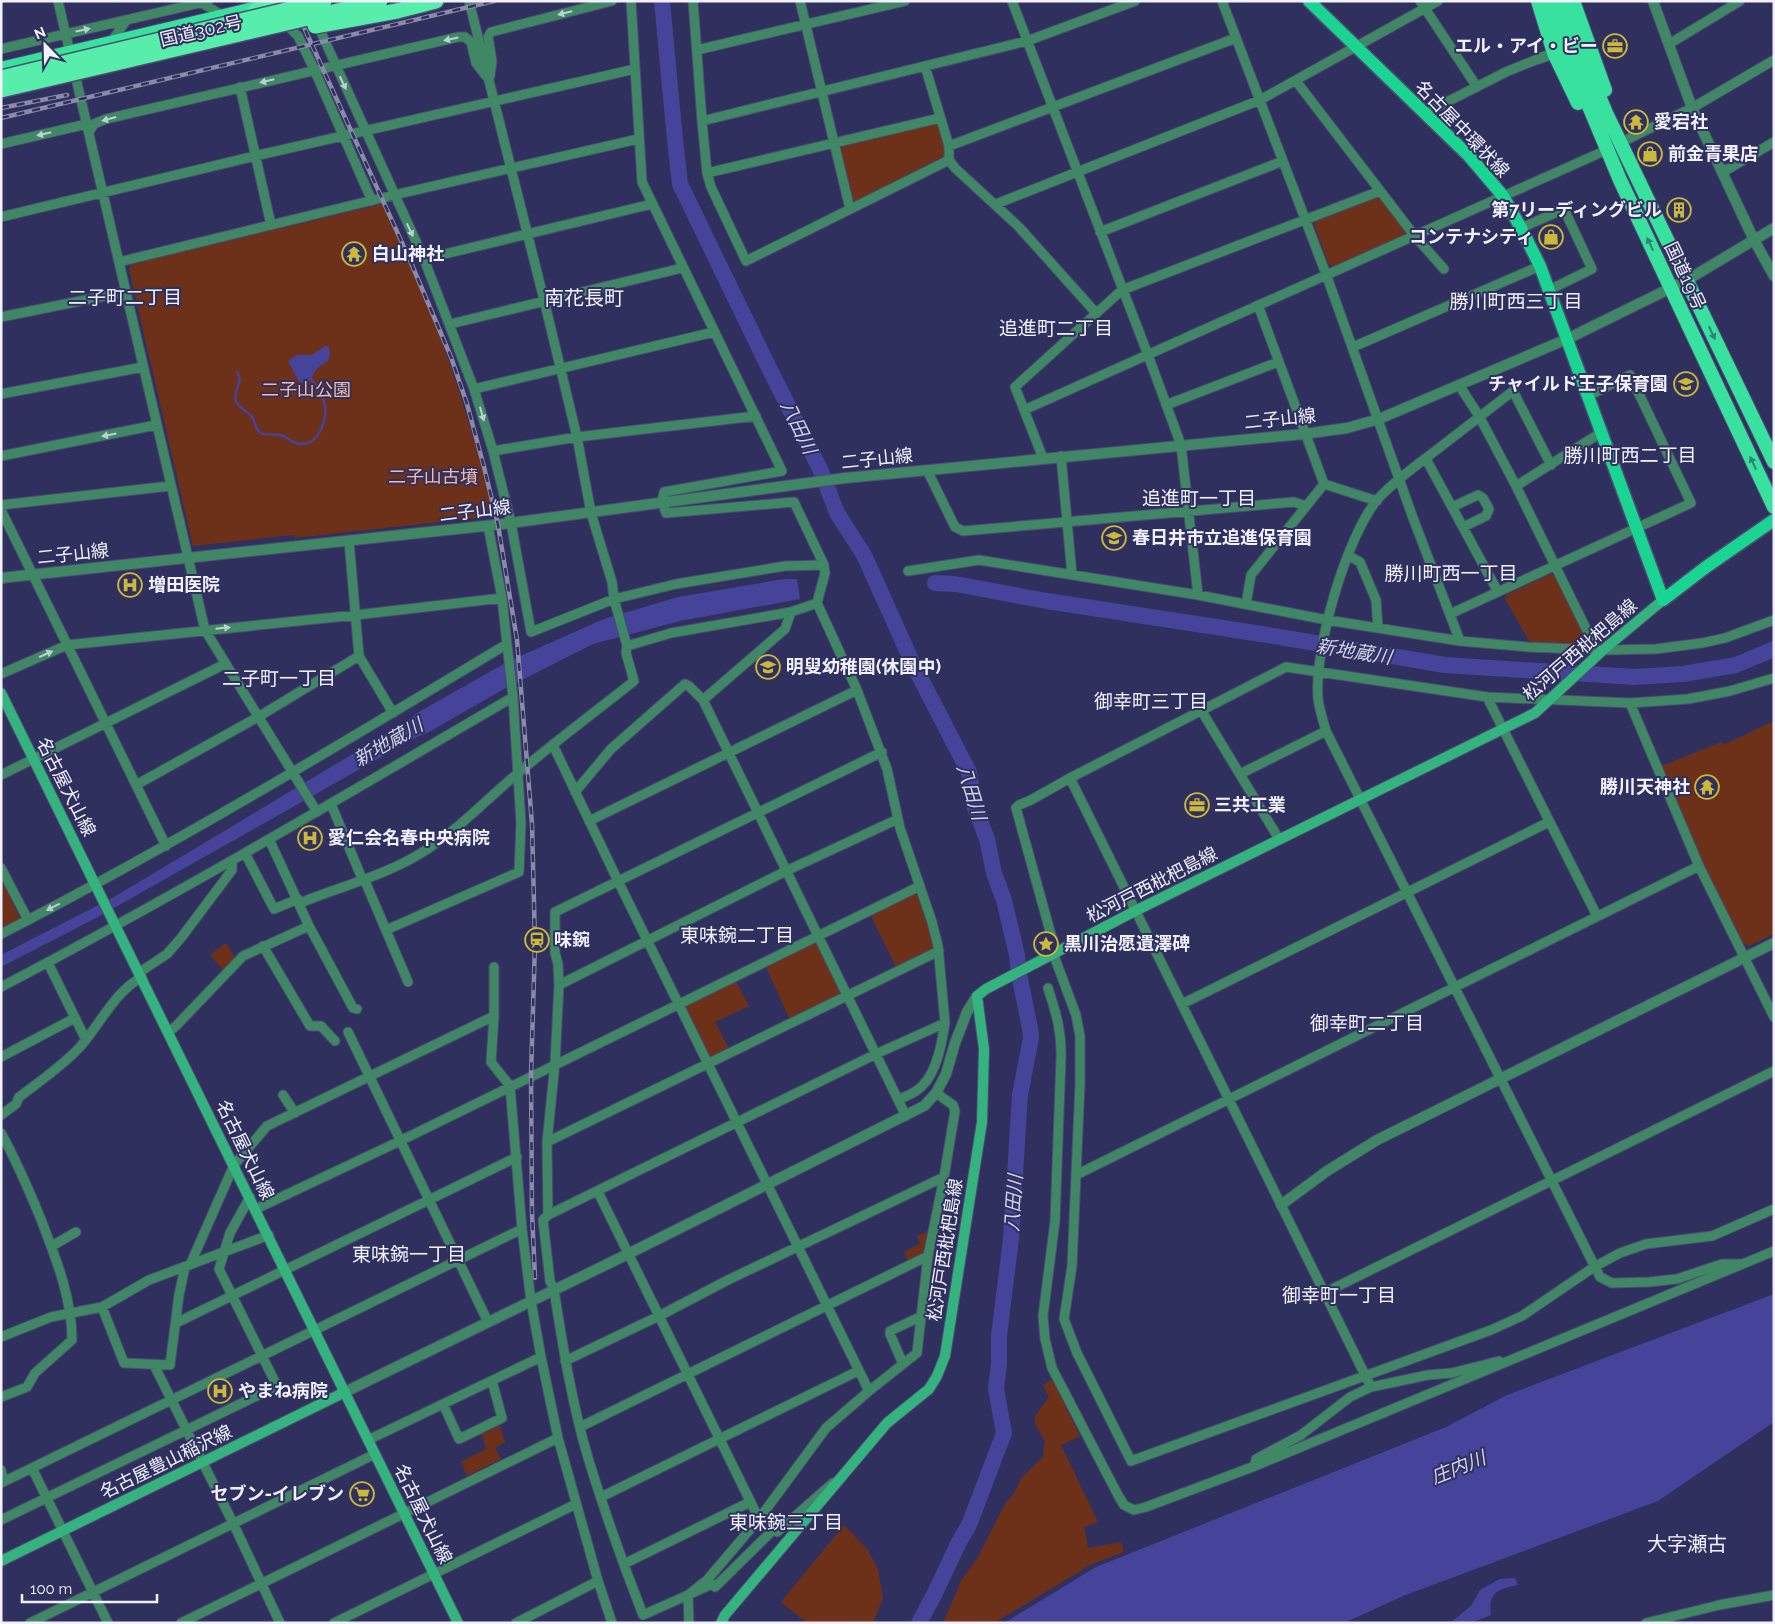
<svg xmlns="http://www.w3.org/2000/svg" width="1775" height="1624" font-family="Raleway,'Noto Sans JP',sans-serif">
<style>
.green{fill:#6d311a}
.water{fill:#46439a}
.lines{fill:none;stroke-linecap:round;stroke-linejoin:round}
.stream{stroke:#46439a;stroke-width:2.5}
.river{stroke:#46439a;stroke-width:16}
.minor-casing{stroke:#4b4b74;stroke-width:11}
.tertiary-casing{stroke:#4b4b74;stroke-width:12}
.secondary-casing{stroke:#4b4b74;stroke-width:12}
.primary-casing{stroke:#4b4b74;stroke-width:15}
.trunk-casing{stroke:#4b4b74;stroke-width:16}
.motorway-casing{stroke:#4b4b74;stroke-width:18}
.minor{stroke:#408765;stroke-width:9}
.tertiary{stroke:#408765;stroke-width:10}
.secondary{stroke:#35b37e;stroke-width:10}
.primary{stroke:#19d591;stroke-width:12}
.trunk{stroke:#38e19e;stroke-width:14}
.motorway{stroke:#57edab;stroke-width:15}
.rail-casing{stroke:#8b8ba9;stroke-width:4.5}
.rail{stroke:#30305e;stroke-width:2.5;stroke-dasharray:8;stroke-linecap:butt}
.motorway-bridge-casing{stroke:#4b4b74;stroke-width:18;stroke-linecap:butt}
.motorway-bridge{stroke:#57edab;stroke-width:15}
.oneway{fill:#bbd1cf}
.oneway2{fill:#34807b}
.labels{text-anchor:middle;stroke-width:4;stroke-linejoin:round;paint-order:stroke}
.street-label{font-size:18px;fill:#f0f1fd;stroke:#30305e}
.poi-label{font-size:18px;font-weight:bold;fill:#f0f1fd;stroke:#30305e;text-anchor:start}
.park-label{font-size:18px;fill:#f1bba8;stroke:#30305e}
.neighbourhood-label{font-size:19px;fill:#f0f1fd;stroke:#30305e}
.water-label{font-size:19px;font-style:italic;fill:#d0d2eb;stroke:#30305e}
.quarter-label{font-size:20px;fill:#f0f1fd;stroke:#30305e}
</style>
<rect width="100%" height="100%" fill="#30305e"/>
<path class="green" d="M935,124l3,2 8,26 -2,4 -88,45 -4,-1 -12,-50 3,-4z
M1377,198l4,1 25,31 -1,5 -72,31 -4,-1 -15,-41 2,-3z
M382,204c23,50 47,100 65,152 19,53 34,107 48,161h-9l-192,21v-3l-101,11 -64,-277 3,-5z
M1551,574l4,1 34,69 -1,2 -57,-2 -26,-45 1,-4z
M1774,721v213l-25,12 -6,-3 -40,-79 -41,-98 59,-24 2,3z
M1,879l18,37v4l-18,9z
M914,894l5,1 16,50c-4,9 -29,18 -39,22l-26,-53z
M816,942l26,51 -53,25 -23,-51z
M226,943l10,16 -12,12 -14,-16z
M735,980l14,26 -34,16 14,27 -16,7h-5l-23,-49 2,-3z
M930,1230l-3,26 -18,8 -5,-12 16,-8 -3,-8z
M1050,1380l4,3 26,53 -19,9 37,77 -14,5 4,21 33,-6 3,10 -32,12 -98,59h-51l18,-42 17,-24 28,-55 7,-7 9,-18 21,-20 2,-16 -10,-17v-8l14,-19 -6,-11z
M500,1426l5,16 -10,6 6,11 -34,17 -6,-14 25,-13 -4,-15z
M844,1525l24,25 10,20 5,28 -9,23v2h-67l-26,-21z"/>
<path class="water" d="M325,346l4,1 1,8 -2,6c-3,2 -7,4 -10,7 -7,6 -5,18 -19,14l-11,-21 9,-6h15z
M784,579h13l3,20 -120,22 -87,23 -89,45 -75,43 -14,6 -317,179 -97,50v-12l113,-58 292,-175 11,-9 92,-52 95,-42 74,-22z
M1774,1294v128l-116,79 -255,95 -59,27h-340l92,-56 350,-140 61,-32z
M1515,1578l3,7c-20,4 -30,7 -27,30l-20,8h-21l21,-17 9,-16 20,-11z"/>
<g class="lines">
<path class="stream" d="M237,372c8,10 -5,18 -1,29 3,8 11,9 16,16 4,5 3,13 9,16 6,3 13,1 19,2 8,2 13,9 21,9 17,1 26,-23 24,-38 -2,-10 -8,-19 -14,-27"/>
<path class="river" d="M662,1l13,139 5,44 88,182 53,105 16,42 27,42 49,109 56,108 5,33 13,34 7,34 10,27 13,55 2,19 11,54 1,10 -11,57 -9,144 -12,97v27l-3,26 8,44 -35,92 -10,17 -24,51 -16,30
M935,583l20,1 92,17 221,34 177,30 189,12 49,-3 53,-9 38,-16"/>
<g class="minor-casing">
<path id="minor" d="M58,1l13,56
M631,1l11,181 140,289 -118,21 -2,10 4,11 128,-11 30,63 1,8 -8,30
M693,1l9,120 5,52 4,14 35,74 203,-101 6,8 64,59 77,86
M800,1l50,208
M1012,1l136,354 33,90 17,150
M1222,1l104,273 87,244 47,123
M1420,1l57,86
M202,3l21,13
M320,22l-1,6 105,231 50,130 19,62 18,72 20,109 83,-33 62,-15 109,-18 39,-1
M291,29l7,7 16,33 58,132
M111,42l15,-21
M1669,44l71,-43
M1,49l207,-48
M697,50l208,-49
M925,66l24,80v14
M74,70l131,560 112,182
M490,76l2,-15 -4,-24 3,-5 121,-31
M1296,81l118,154 30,34
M240,87l31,138
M1425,113l83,-42 30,-12
M702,121l325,-80 108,-40
M89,132l5,-8 12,-5 352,-82h7l6,5 5,21 10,13
M1626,140l66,-32 82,-48
M1,144l86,-20
M949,146l287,-108
M1723,172l51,-30
M707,173l233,-55
M996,204l264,-104 178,-99
M1,217l254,-61 380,-87
M1521,228l43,-19 28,60 -43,21
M1100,232l183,-71
M424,259l228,-55
M119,262l275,-67 244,-56
M1258,305l66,179
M1,317l124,-25
M450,324l232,-56
M1353,347l187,-81
M1459,385l20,31 37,70 80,163
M474,389l240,-57
M1,394l142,-27
M1166,405l112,-43
M1024,410l578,-258
M493,451l84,-14 179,-21
M1,456l155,-31
M1061,456l11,119
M1043,458l-28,-71 107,-97 258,-99
M1426,459l72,133
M1551,465l-38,-74c-29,22 -58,45 -87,67 -17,13 -35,26 -49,42 -31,38 -63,149 -59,198 1,11 5,22 8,33l274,546 12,6 37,-1 28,-3 45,-15h20
M927,470l28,57 8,4 331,-29 12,4
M1516,486l86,-54
M1,505l169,-19
M1452,507l26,-12 5,3 6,11 -3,7 -23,11
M1,510l165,336
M1349,556l11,6 16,38 2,28
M908,571l71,-11 219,35 129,25 133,21 68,6 75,3 53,-1 46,-6 23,-5 49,-18
M1246,604l5,-29 73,-91 53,17
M1450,614l241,-111 -61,-128 -42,21
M507,644l6,53
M627,646l44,-13 120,-21 26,-9 40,87 30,79 13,59 32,94 6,24 7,77c-3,19 -8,49 -23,63 -6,7 -16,10 -24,14
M359,656l34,57
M1,674l66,-29 289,-30 146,-17
M1774,678l-44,13 -42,8 -58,4 -143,-6 -201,-30 -216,111 -39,22 -12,5 -3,3 37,134v11l23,62 4,21v48l-8,182 -8,53 13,34 54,108 360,-131 31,-14 72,-49 26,-14 26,-9 66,-8 62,-27
M1487,697l110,219
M703,700l203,416
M1630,703l69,163 75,151
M1201,710l78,129
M553,745l65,136 251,510
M882,752l-327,160v41l3,11 1,21 -4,78 -8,79 1,73 -5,5 7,61 4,9c9,57 18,115 35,171 16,52 34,103 54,154l45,-20 19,-15 52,-61 67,-91 43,-37 48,-38 11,-97 16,-79 11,-66 -2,-6 -17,-12
M1240,774l86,-43
M1,775l224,-111
M1070,778l301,609 57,-12 24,-2 47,-12
M136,785l122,-68 101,-61 -10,-115
M575,792l36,-43 74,-65 4,2 14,14 82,-71 6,-17
M331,804l32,77
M589,821l268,-131
M245,853l29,56 24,-10
M1,868l27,52
M365,881l43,101
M300,903c36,-15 74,-24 109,-43 42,-22 73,-57 109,-87 38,-32 77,-61 116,-92l-8,-28 1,-7 -13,-47 -2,-17 -21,-69 -14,-76 -33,-137 -75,-299
M309,926l44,82 4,1
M1,934c173,-89 340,-190 506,-290l-5,-46 -14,-72
M263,946l47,80h11l14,15
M48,963l38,77
M494,967v49l-3,46 19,24 12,143 9,72 10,56 17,81 40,143 14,42
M140,972l27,-18 14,-16 51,-68v-8
M559,985l227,-114 112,-52
M1,987c174,-91 343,-191 512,-290l8,126 -2,49 -133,58
M1048,988c8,25 14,44 13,70l-6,163 -12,95 2,23 7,29 67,129 5,8 10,5 12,-3 109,-41 519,-215
M1182,1004l367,-182
M168,1032l7,-5 68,-71 66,-30 -40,-87
M348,1032l140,290
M1,1057l74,-39
M283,1095l12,18
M1,1115l15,-11 3,-7c20,-15 42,-30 60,-49 21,-23 35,-56 63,-71
M1,1133c15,27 27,55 39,84 15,39 32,80 32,123l-37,33 -8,14 -26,10
M547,1142l392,-191
M1076,1175l623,-309
M598,1192l161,327
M256,1209l144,-68 520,-255
M548,1215l328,-161 69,-31
M52,1246l24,-14
M190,1265l44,-100 33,-39 227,-110
M1324,1293l450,-222
M102,1307l22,56 46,2 9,-70 6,-28
M176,1323l341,-166
M1,1337l50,-20 51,-10 47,-27 120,-45
M565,1361l94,-45 69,-36 216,-103
M903,1364l-13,-30v-3l32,-15
M154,1365l79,158 47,100
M443,1404l16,35 43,-21 -10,-37
M580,1427l348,-171
M368,1440l173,-83
M1255,1465l1,-6 45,-24 49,-38 21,-10
M32,1468l76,155
M1,1470l3,11
M1,1483l521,-254
M601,1497l257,-126
M1,1520l276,-134 -58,-117 11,-36 20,-36
M624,1564l126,-62
M30,1623l345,-169
M181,1623l377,-185
M334,1623l242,-119
M516,1623l82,-42
M689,1623l-1,-28 24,-11 3,3 60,-59 2,4 56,-49
M1646,1623l73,-18 55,-10"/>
</g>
<g class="tertiary-casing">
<path id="tertiary" d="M1653,1l39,107 62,132 20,36
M1538,59l16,-6
M1,578l502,-54 342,-46 459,-44 43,-6 32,-9 188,-80 120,-59 87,-52
M1281,1205l46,-34 50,-31 397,-197
M345,1392l283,-138 296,-148 12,-13 10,-19 9,-31 12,-31 10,-16"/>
</g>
<g class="secondary-casing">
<path id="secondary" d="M1,693l457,930
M1,1561l344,-169
M721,1623l4,-8 162,-192 42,-34 8,-13 8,-20 37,-234 2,-73 -7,-53 9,-7 149,-78 400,-198 68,-63 60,-50"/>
</g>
<g class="primary-casing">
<path id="primary" d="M1309,1l160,155 34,40 18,32 19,38 123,334 43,-33 68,-47"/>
</g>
<g class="trunk-casing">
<path id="trunk" d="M1538,1l16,52 24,50
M1548,1l20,55 52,124 154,327
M1561,1l19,50 26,62 168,349
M1573,1l32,89
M1,69l265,-63"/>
</g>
<g class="motorway-casing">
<path id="motorway" d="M255,11l31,-10
M397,11l39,-10"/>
</g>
<use href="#minor" class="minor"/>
<use href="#tertiary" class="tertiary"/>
<use href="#secondary" class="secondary"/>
<use href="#primary" class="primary"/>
<use href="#trunk" class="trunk"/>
<use href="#motorway" class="motorway"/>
<g class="rail-casing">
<path id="rail" d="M292,1l117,257 42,99 16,47 17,63 14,58 19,115 15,184 3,120 -4,131 1,138 3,65
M1,108l66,-13
M1,118l493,-117"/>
</g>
<use href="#rail" class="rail"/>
<g class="motorway-bridge-casing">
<path id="motorway-bridge" d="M315,26l82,-15
M1,78l323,-77
M1,90l379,-89"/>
</g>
<use href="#motorway-bridge" class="motorway-bridge"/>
</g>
<defs><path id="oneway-solid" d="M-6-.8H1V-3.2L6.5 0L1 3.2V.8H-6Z" transform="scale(1.25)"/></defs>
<g class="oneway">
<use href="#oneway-solid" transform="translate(565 13) rotate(166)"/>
<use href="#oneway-solid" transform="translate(83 30) rotate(-12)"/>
<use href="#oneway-solid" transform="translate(451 39) rotate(168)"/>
<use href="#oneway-solid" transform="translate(267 81) rotate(167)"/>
<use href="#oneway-solid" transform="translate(343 83) rotate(65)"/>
<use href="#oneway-solid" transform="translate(109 119) rotate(165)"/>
<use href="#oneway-solid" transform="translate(44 134) rotate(167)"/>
<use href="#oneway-solid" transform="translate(410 230) rotate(65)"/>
<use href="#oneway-solid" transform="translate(482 414) rotate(74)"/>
<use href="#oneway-solid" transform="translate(109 435) rotate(169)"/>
<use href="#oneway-solid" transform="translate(223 628) rotate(-6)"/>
<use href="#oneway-solid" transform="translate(46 654) rotate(-24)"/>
<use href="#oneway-solid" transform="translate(53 907) rotate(153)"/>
</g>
<g class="oneway2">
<use href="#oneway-solid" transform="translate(1650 244) rotate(-115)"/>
<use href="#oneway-solid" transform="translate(1712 333) rotate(65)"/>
<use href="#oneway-solid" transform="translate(1753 463) rotate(-115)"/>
</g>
<defs>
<g id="office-ring" transform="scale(1.25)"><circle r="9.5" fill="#30305e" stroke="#ccb939" stroke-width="1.5"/><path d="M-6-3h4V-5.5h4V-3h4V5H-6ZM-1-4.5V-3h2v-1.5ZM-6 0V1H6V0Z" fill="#ccb939"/></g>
<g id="temple-ring" transform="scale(1.25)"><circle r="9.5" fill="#30305e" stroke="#ccb939" stroke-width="1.5"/><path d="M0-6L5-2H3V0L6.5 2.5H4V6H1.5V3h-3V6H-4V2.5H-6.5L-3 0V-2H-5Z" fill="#ccb939"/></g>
<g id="shop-ring" transform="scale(1.25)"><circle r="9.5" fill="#30305e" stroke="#ccb939" stroke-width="1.5"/><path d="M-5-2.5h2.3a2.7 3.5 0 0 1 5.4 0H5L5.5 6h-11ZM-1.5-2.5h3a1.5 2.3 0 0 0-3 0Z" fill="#ccb939"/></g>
<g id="building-ring" transform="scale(1.25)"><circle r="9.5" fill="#30305e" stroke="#ccb939" stroke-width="1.5"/><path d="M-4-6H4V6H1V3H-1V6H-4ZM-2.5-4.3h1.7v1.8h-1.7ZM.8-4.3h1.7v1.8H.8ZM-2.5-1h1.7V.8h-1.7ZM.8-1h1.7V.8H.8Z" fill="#ccb939"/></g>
<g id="school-ring" transform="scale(1.25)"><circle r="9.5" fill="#30305e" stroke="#ccb939" stroke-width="1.5"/><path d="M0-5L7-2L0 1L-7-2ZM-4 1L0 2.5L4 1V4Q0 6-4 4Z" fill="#ccb939"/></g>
<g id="hospital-ring" transform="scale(1.25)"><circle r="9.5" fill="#30305e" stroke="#ccb939" stroke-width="1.5"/><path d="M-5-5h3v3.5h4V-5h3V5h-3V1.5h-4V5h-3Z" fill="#ccb939"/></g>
<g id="station-ring" transform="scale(1.25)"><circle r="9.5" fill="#30305e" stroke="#ccb939" stroke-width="1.5"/><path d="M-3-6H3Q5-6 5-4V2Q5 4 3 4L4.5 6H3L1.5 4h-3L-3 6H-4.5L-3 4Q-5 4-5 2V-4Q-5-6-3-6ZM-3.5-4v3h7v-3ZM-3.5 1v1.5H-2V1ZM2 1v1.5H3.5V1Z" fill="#ccb939"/></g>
<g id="sight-ring" transform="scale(1.25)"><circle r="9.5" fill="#30305e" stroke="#ccb939" stroke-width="1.5"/><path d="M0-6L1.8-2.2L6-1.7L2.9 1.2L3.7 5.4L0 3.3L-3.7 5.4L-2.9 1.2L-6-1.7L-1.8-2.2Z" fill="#ccb939"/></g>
<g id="supermarket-ring" transform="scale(1.25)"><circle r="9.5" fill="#30305e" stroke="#ccb939" stroke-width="1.5"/><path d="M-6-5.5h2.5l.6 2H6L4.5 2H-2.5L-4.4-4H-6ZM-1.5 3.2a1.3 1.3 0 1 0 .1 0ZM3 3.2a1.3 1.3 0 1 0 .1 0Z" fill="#ccb939"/></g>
</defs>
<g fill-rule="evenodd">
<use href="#office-ring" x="1615" y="46"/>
<use href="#temple-ring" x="1636" y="122"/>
<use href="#shop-ring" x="1650" y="154"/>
<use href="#building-ring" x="1679" y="210"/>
<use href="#shop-ring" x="1551" y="237"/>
<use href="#temple-ring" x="354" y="254"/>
<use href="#school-ring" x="1686" y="384"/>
<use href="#school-ring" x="1114" y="538"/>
<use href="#hospital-ring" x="130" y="585"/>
<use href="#school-ring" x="768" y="667"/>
<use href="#temple-ring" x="1707" y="787"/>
<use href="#office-ring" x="1197" y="805"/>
<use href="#hospital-ring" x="310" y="838"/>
<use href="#station-ring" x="537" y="940"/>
<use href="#sight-ring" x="1046" y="944"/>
<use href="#hospital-ring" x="220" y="1391"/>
<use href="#supermarket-ring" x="362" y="1494"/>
</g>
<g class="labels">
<g class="street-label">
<text transform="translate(201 31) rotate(-13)" y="6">国道302号</text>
<text transform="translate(1462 129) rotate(46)" y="6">名古屋中環状線</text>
<text transform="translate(1685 276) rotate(65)" y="6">国道19号</text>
<text transform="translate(1280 419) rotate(-6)" y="6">二子山線</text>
<text transform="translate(877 459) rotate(-6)" y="6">二子山線</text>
<text transform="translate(475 511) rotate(-7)" y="6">二子山線</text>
<text transform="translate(73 554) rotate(-6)" y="6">二子山線</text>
<text transform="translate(1580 650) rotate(-41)" y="6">松河戸西枇杷島線</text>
<text transform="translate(66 787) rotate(63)" y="6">名古屋犬山線</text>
<text transform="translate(1152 885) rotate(-27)" y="6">松河戸西枇杷島線</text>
<text transform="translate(245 1150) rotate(64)" y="6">名古屋犬山線</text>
<text transform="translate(945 1250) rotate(-81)" y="6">松河戸西枇杷島線</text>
<text transform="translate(166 1462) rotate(-26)" y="6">名古屋豊山稲沢線</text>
<text transform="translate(423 1514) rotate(64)" y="6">名古屋犬山線</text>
</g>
<g class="poi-label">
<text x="1598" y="52" text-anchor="end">エル・アイ・ビー</text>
<text x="1654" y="128">愛宕社</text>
<text x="1668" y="160">前金青果店</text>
<text x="1662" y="216" text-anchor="end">第7リーディングビル</text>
<text x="1534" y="243" text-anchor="end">コンテナシティ</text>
<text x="372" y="260">白山神社</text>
<text x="1668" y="390" text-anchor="end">チャイルド王子保育園</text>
<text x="1132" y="544">春日井市立追進保育園</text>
<text x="148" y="591">増田医院</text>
<text x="786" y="673">明叟幼稚園(休園中)</text>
<text x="1690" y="793" text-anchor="end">勝川天神社</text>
<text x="1214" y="811">三共工業</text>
<text x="328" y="844">愛仁会名春中央病院</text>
<text x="554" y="946">味鋺</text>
<text x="1064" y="950">黒川治愿遺澤碑</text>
<text x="238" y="1397">やまね病院</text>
<text x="344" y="1500" text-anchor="end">セブン-イレブン</text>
</g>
<g class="park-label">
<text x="306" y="396">二子山公園</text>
<text x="433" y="483">二子山古墳</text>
</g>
<g class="neighbourhood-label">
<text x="125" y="304">二子町二丁目</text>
<text x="1516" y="308">勝川町西三丁目</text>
<text x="1056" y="335">追進町二丁目</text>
<text x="1630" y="462">勝川町西二丁目</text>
<text x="1199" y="505">追進町一丁目</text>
<text x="1451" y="580">勝川町西一丁目</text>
<text x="279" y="685">二子町一丁目</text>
<text x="1151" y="708">御幸町三丁目</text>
<text x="737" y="942">東味鋺二丁目</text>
<text x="1367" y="1030">御幸町二丁目</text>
<text x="409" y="1261">東味鋺一丁目</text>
<text x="1339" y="1302">御幸町一丁目</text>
<text x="786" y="1529">東味鋺三丁目</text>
</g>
<g class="water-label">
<text transform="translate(799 427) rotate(64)" y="7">八田川</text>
<text transform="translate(1354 651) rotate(9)" y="7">新地蔵川</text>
<text transform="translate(388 742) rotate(-30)" y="7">新地蔵川</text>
<text transform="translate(972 792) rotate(73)" y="7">八田川</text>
<text transform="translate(1013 1203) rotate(-86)" y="7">八田川</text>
<text transform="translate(1458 1467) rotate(-22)" y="7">庄内川</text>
</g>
<g class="quarter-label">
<text x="584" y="305">南花長町</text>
<text x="1687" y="1551">大字瀬古</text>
</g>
</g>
<rect width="1775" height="1624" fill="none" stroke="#f0f1fd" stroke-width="5"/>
<g transform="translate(45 45) rotate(337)" stroke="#30305e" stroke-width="4" paint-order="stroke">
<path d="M0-4L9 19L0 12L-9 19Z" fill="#f0f1fd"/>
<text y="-8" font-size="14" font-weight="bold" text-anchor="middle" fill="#f0f1fd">N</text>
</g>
<path d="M22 1594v8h135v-8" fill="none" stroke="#f0f1fd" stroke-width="2.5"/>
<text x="30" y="1594" font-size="15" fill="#f0f1fd" stroke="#30305e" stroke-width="4" paint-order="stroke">100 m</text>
</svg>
